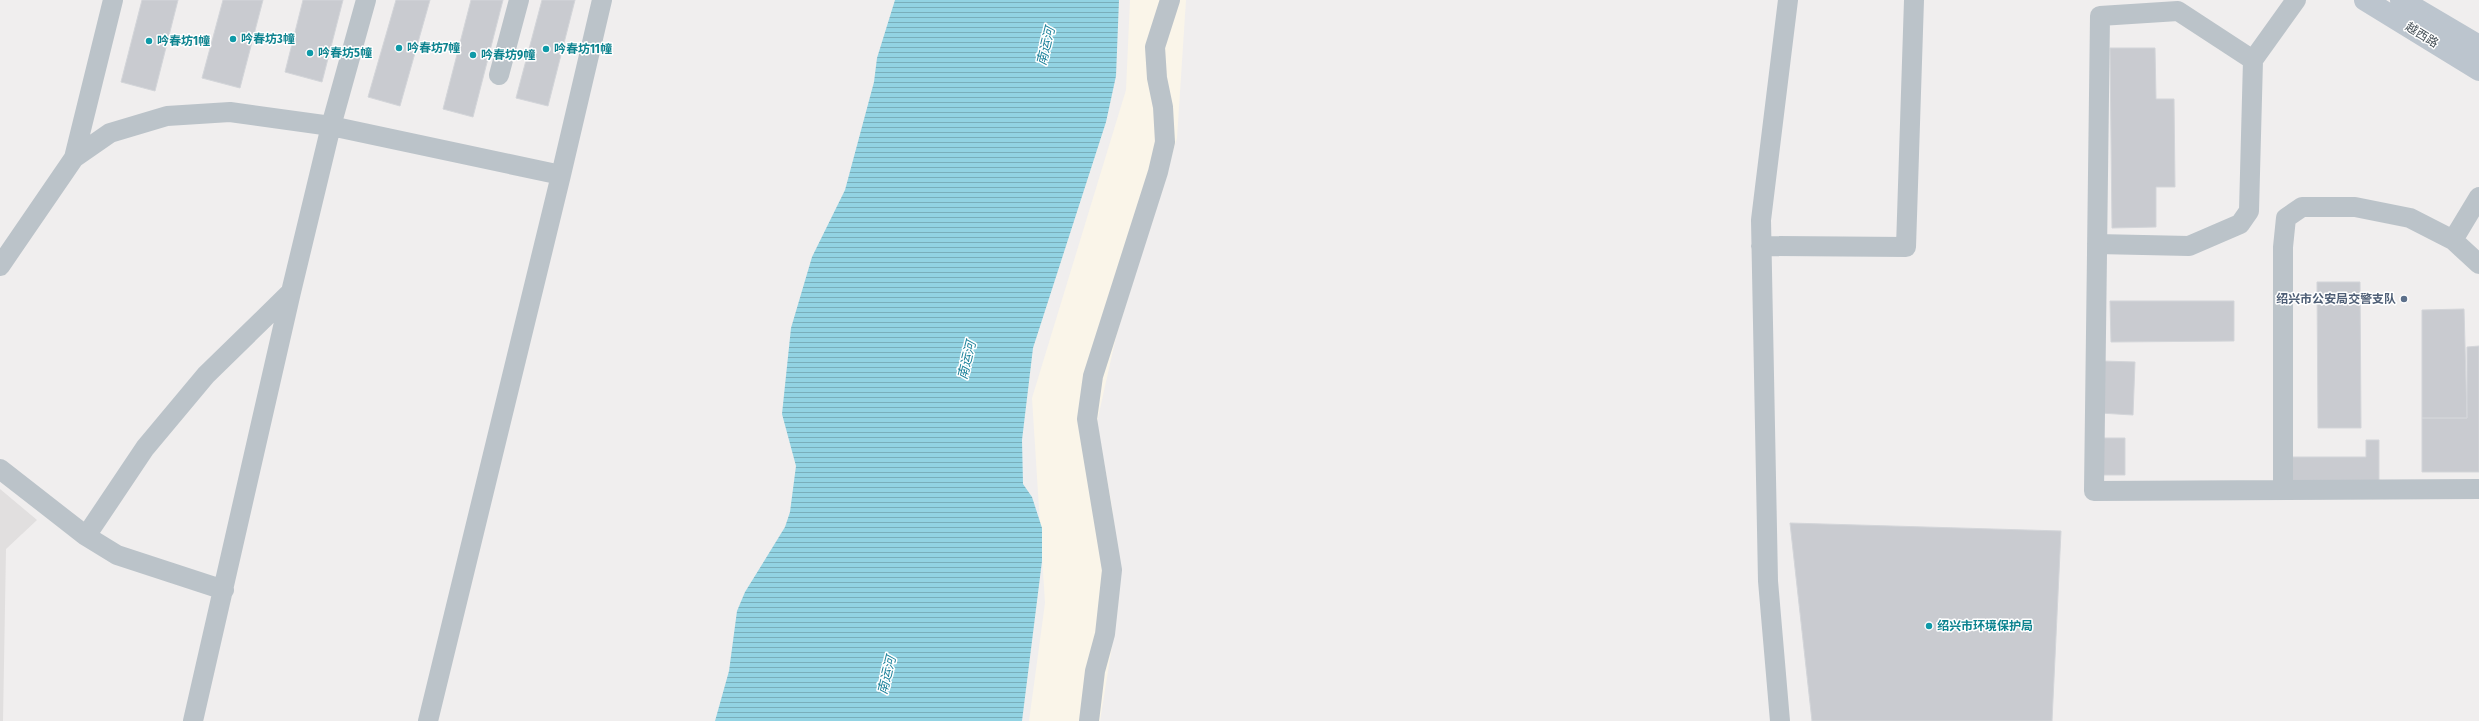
<svg xmlns="http://www.w3.org/2000/svg" width="2479" height="721" font-family="'Fira Sans Condensed','Noto Sans SC',sans-serif">
<style>
.commercial{fill:#faf5e9}
.education{fill:#e1dfdf}
.water{fill:url(#water-rules)}
.building{fill:#c9cbd0;stroke:#d3d5d9}
.lines{fill:none;stroke-linecap:round;stroke-linejoin:round}
.minor{stroke:#bbc3c9;stroke-width:20}
.secondary{stroke:#bcc5ce;stroke-width:22}
.culture-dot{fill:#0f9aa8;stroke:#fff;stroke-width:1.5}
.service-dot{fill:#5c6f8a;stroke:#fff;stroke-width:1.5}
.labels{text-anchor:middle;stroke-width:3;stroke-linejoin:round;paint-order:stroke}
.street-label{font-size:12px;fill:#485259;stroke:#fff}
.culture-label{font-size:12px;font-weight:bold;fill:#0d838f;stroke:#fff;text-anchor:start}
.service-label{font-size:12px;font-weight:bold;fill:#4e5e75;stroke:#fff;text-anchor:end}
.water-label{font-size:13px;font-style:italic;fill:#1b819a;stroke:#fff}
</style>
<defs>
<pattern id="water-rules" width="6" height="5" patternUnits="userSpaceOnUse"><rect width="6" height="5" fill="#92d3e3"/><path d="M0 2.5h6" fill="none" stroke="#79aebb"/></pattern>
</defs>
<rect width="100%" height="100%" fill="#f0eeee"/>
<path class="commercial" d="M1130,0h56l-9,138 -61,199 -19,85 15,85 7,59 -6,74 -13,81h-71l16,-118 -13,-205 94,-308z"/>
<path class="education" d="M0,489l37,31 -31,29 -3,172h-3z"/>
<path class="water" d="M895,0h224l-3,76 -10,46 -73,226 -11,92 1,44 9,13 10,31v33l-20,160h-307l14,-50 8,-60 8,-19 40,-65 5,-15 6,-46 -14,-52 9,-86 21,-71 33,-67 29,-108 3,-24z"/>
<path class="building" d="M142,0h36l-23,91 -34,-9z
M223,0h40l-23,88 -38,-10z
M303,0h40l-21,82 -37,-10z
M396,0h34l-30,106 -32,-9z
M471,0h32l-30,117 -30,-8z
M542,0h33l-27,106 -32,-8z
M2110,48h45l1,51h18l1,88h-19v40l-44,1z
M2317,282h43l1,146h-43z
M2110,301h124v40l-123,1z
M2464,309l3,109h-45v-108z
M2479,346v126h-57v-54h45v-71z
M2102,361l33,1 -2,53 -33,-2z
M2099,438h26v37h-26z
M2366,440h13v42h-89v-25h76z
M1790,523l271,8 -9,190h-240z"/>
<g class="lines">
<path class="minor" d="M2253,60l43,-60
M499,75l20,-75
M74,158l39,-158
M2453,240l26,-43
M2097,244l92,2 51,-22 9,-13 4,-151 -75,-49 -78,5 -6,475 385,-2
M1761,246l145,1 8,-247
M0,266l74,-108 36,-25 57,-17 63,-4 101,14 35,-126
M0,469l86,67 59,-88 61,-73 85,-83
M2283,490v-243l3,-29 16,-11h53l55,11 43,22 26,24
M86,536l31,19 107,35
M193,721l98,-429 40,-166 230,49
M428,721l133,-546 41,-175
M1089,721l6,-50 10,-37 7,-64 -25,-151 6,-43 65,-204 7,-30 -2,-35 -6,-29 -2,-31 15,-47
M1780,721l-12,-140 -7,-361 27,-220"/>
<path class="secondary" d="M2365,0l114,70
M2401,0l78,46"/>
</g>
<g class="culture-dot">
<circle cx="233" cy="39" r="4"/>
<circle cx="149" cy="41" r="4"/>
<circle cx="399" cy="48" r="4"/>
<circle cx="546" cy="49" r="4"/>
<circle cx="310" cy="53" r="4"/>
<circle cx="473" cy="55" r="4"/>
<circle cx="1929" cy="626" r="4"/>
</g>
<circle class="service-dot" cx="2404" cy="299" r="4"/>
<g class="labels">
<g class="street-label">
<text transform="translate(2422 35) rotate(32)" y="4">越西路</text>
</g>
<g class="culture-label">
<text x="241" y="43">吟春坊3幢</text>
<text x="157" y="45">吟春坊1幢</text>
<text x="407" y="52">吟春坊7幢</text>
<text x="554" y="53">吟春坊11幢</text>
<text x="318" y="57">吟春坊5幢</text>
<text x="481" y="59">吟春坊9幢</text>
<text x="1937" y="630">绍兴市环境保护局</text>
</g>
<g class="service-label">
<text x="2396" y="303">绍兴市公安局交警支队</text>
</g>
<g class="water-label">
<text transform="translate(1045 46) rotate(-76)" y="5">南运河</text>
<text transform="translate(966 360) rotate(-76)" y="5">南运河</text>
<text transform="translate(886 675) rotate(-76)" y="5">南运河</text>
</g>
</g>
</svg>
